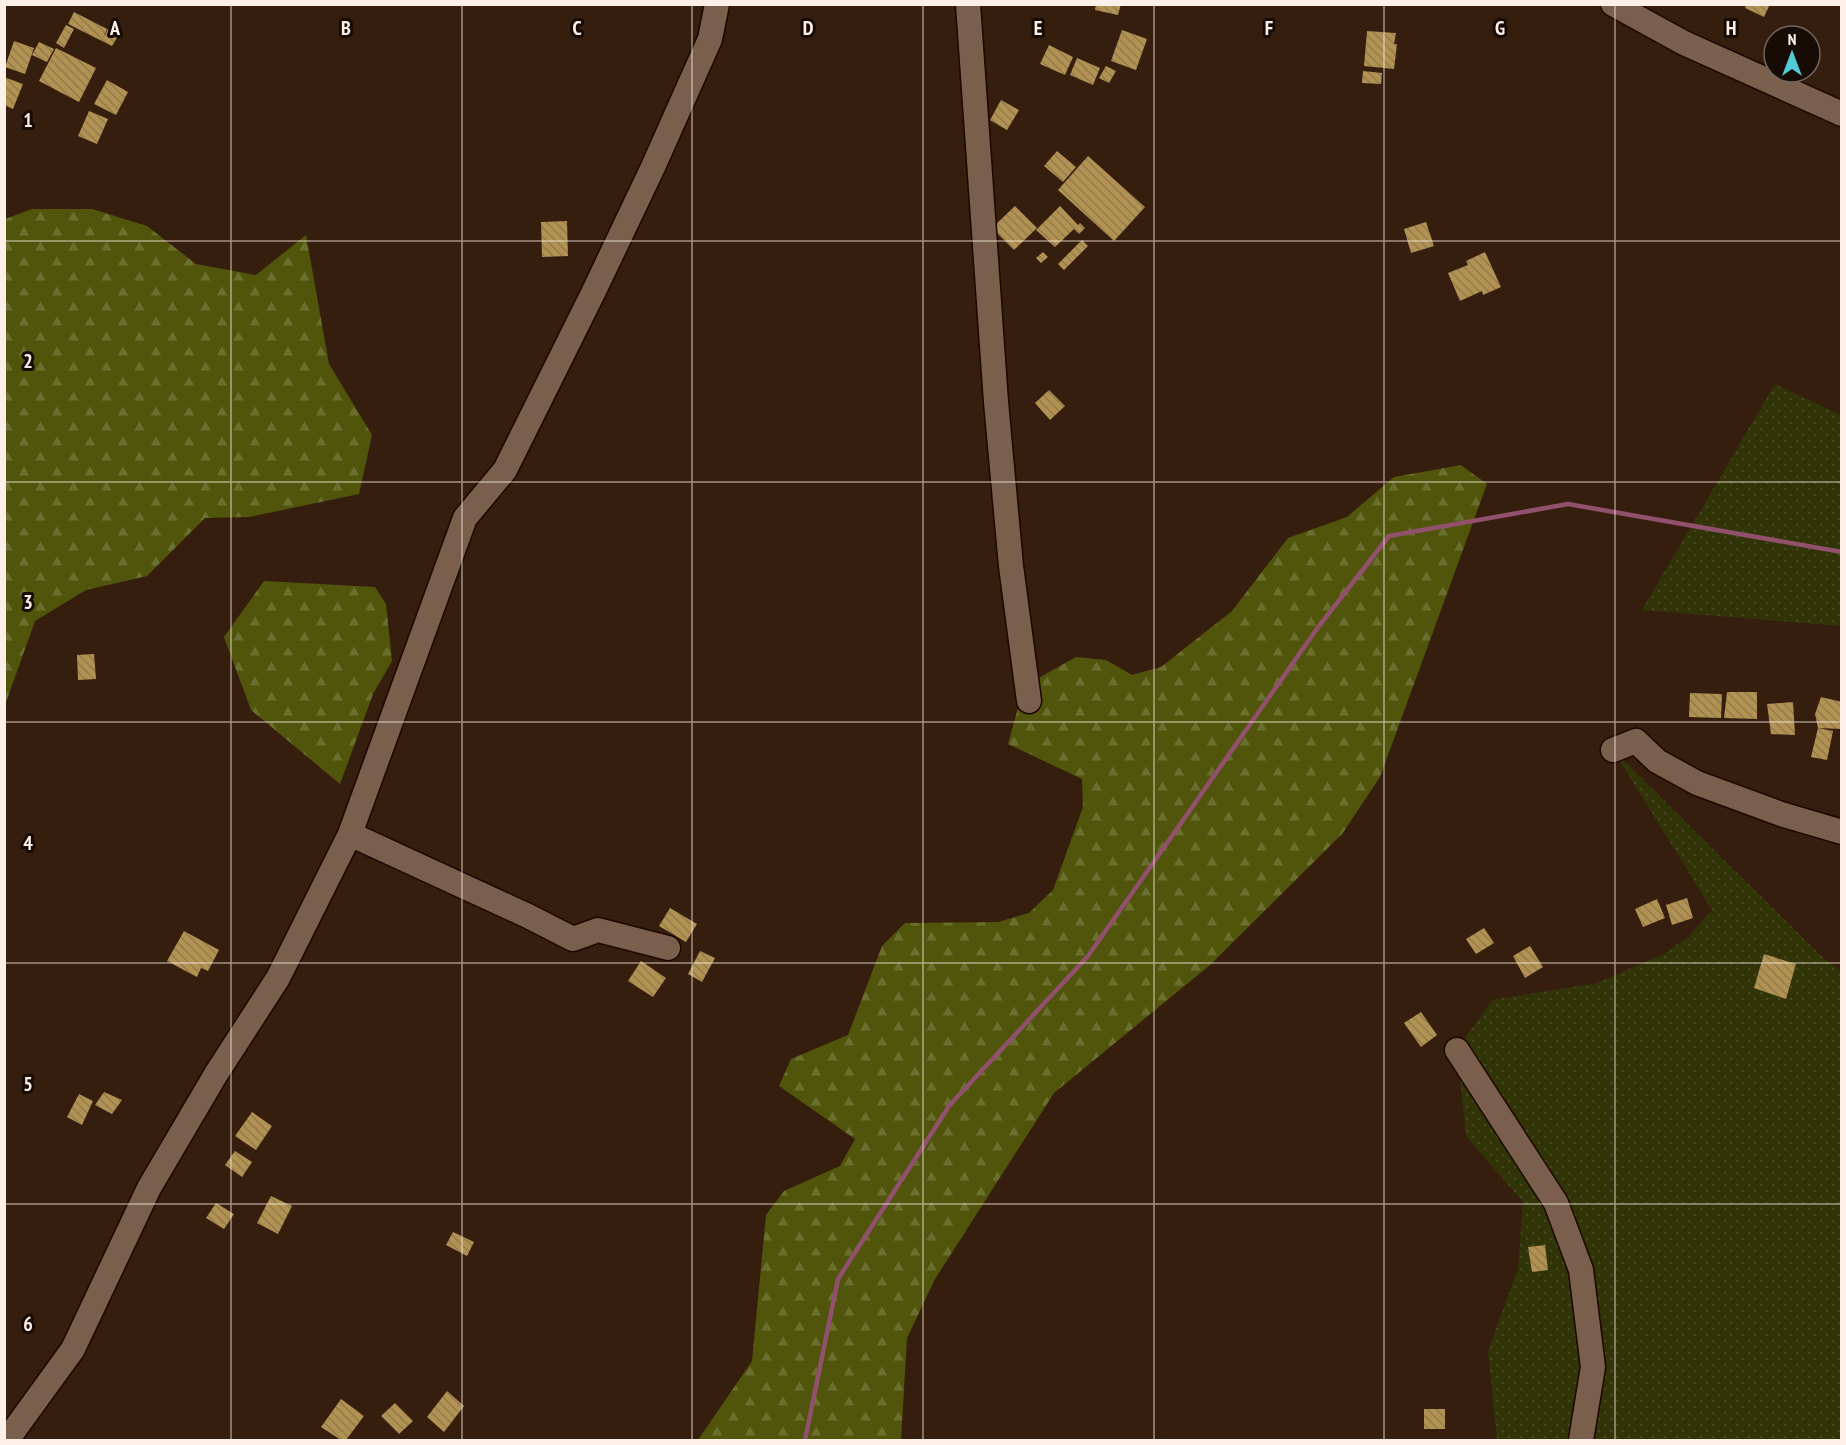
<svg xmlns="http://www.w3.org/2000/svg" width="1846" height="1445" font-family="'PT Sans Narrow',sans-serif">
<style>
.grass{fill:url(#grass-dots)}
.forest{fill:url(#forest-firs)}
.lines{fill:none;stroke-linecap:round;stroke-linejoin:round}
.stream{stroke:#91516c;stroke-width:4.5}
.building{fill:url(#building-back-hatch)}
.minor-casing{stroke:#1c0700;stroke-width:27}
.minor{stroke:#7a5f4d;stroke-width:24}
.grid{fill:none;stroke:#fdf0e8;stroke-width:1.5;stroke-opacity:0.55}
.grid-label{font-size:20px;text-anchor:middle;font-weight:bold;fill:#fdf0e8;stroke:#160b05;stroke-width:6;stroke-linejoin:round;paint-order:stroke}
</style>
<defs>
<pattern id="grass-dots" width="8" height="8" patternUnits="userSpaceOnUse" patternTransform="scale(1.5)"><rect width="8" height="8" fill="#303407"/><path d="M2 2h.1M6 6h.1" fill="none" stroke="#45481f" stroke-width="1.8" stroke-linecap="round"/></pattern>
<pattern id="forest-firs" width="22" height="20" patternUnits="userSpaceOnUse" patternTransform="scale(1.5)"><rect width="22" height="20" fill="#50550b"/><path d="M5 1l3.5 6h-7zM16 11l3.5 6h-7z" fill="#6a6e2f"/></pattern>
<pattern id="building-back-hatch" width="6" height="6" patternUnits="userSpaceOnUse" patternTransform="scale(1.5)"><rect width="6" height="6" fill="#b29252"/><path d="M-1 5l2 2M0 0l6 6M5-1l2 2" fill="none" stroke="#937c4e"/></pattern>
</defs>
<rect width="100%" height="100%" fill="#361e0f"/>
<path class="grass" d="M1775,384l66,31v211l-199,-16z
M1613,750l208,206 20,15v469h-344l-9,-89 30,-82 5,-67 -57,-66 -9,-86 35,-50 105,-17 69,-30 24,-18 22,-25z"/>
<path class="forest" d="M32,209h60l55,17 49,38 60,11 50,-40 23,129 43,71 -13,59 -110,23 -44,1 -58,58 -61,14 -51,31 -30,84v-486z
M1461,465l26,19 -107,293 -38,57 -132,131 -156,128 -119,186 -28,59 -6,102h-203l54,-79 14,-146 18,-24 56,-25 15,-27 -76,-53 12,-27 57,-24 34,-89 23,-23 93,-1 31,-9 24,-23 30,-83 -1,-28 -74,-35 16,-58 52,-29 30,3 26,15 29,-8 71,-56 56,-73 59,-21 47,-40z
M264,581l111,6 11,17 6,57 -19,33 -33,90 -89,-74 -27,-73z"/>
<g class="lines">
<path class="stream" d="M805,1440l33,-161 111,-173 139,-150 228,-326 73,-94 179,-32 274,48"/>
</g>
<path class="building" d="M1096,4h25l-3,11 -23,-5z
M1747,4h23l-6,13 -19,-9z
M74,12l33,17 -4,9 5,-9 10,7 -6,10 -44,-22z
M66,25l8,4 -10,19 -8,-5z
M1122,30l25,9 -11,31 -25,-9z
M1367,31l29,2 -2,11h3l-3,25 -30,-3z
M14,41l20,7 -9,26 -20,-7z
M39,42l15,7 -7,13 -15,-7z
M1049,45l24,12 -8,18 -25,-11z
M56,48l40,20 -17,34 -40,-21z
M1077,58l23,10 -7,17 -23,-10z
M1106,66l10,5 -7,12 -10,-5z
M1363,71l19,2 -1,11 -19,-1z
M4,77l19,7 -10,25 -9,-4z
M107,80l21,12 -12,23 -22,-11z
M1001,100l18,10 -12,20 -17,-10z
M89,111l19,8 -11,25 -19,-8z
M1057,151l19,16 -13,15 -19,-16z
M1088,156l57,51 -31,34 -56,-51z
M1015,206l22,22 -23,22 -22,-22z
M1060,206l18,19 2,-2 5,5 -6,6 -5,-5 -19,18 -19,-17z
M567,221l1,35 -26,1 -1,-35z
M1426,222l8,24 -23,7 -7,-24z
M1082,240l6,6 -24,24 -6,-6z
M1043,252l5,5 -7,6 -5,-5z
M1485,252l16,35 -18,8 -1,-4 -22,10 -12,-28 20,-8 -2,-4z
M1049,390l16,16 -15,14 -15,-17z
M94,654l2,25 -18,1 -1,-25z
M1727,692h30v27l-33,-1z
M1690,693l32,1 -1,24 -32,-1z
M1821,697l21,5v27l-24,-1 -3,-14z
M1793,702l2,33 -24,-1 -4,-30z
M1818,728l15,3 -6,29 -16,-3z
M1687,898l6,20 -21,7 -6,-20z
M1657,899l8,19 -22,9 -8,-18z
M670,908l27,16 -11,18 -27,-16z
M1484,928l10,15 -18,11 -10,-15z
M184,931l35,19 -11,21 -7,-3 -4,9 -30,-16z
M1530,946l13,21 -18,11 -12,-22z
M700,951l15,7 -13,24 -14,-8z
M1764,954l32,10 -10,35 -32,-11z
M641,961l25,17 -13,19 -25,-16z
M1421,1012l16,23 -16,12 -17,-24z
M104,1092l18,8 -10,14 -17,-9z
M79,1094l14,7 -11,24 -15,-8z
M252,1112l20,14 -16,24 -21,-14z
M235,1151l17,11 -10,15 -17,-12z
M271,1196l21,10 -14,28 -21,-11z
M216,1203l18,11 -10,15 -18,-11z
M453,1232l21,10 -7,14 -21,-11z
M1545,1245l3,25 -16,2 -4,-25z
M447,1391l17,15 -20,26 -17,-15z
M341,1399l23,17 -18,24h-5l-20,-13z
M395,1403l18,18 -14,13 -18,-18z
M1424,1409h21v20h-21z"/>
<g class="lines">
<g class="minor-casing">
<path id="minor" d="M968,4l28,398 15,164 18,135
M1613,4l71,39 158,71
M1613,750l23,-9 21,20 40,22 84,31 61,18
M350,834l178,82 45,23 25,-9 70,18
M1457,1050l99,153 25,67 12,97 -12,73
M7,1440l66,-91 76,-161 67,-114 62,-96 72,-144 115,-316 40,-48 89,-179 59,-124 57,-128 7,-35"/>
</g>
<use href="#minor" class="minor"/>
</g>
<path class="grid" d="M231,4v1436M462,4v1436M692,4v1436M923,4v1436M1154,4v1436M1384,4v1436M1615,4v1436M4,241h1838M4,482h1838M4,722h1838M4,963h1838M4,1204h1838"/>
<g class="grid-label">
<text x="115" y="35">A</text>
<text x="346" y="35">B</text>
<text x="577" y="35">C</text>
<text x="808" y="35">D</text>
<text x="1038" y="35">E</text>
<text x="1269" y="35">F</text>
<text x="1500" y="35">G</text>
<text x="1731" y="35">H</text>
<text x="28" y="127">1</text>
<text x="28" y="368">2</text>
<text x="28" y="609">3</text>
<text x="28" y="850">4</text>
<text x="28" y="1091">5</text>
<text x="28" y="1331">6</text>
</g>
<rect width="1846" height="1445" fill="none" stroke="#fdf0e8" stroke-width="12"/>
<g transform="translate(1792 54)"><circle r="28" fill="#160b05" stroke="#726760" stroke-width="1.5"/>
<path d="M0-4.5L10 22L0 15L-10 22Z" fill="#52cbd7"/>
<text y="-9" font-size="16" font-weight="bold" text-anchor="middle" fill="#fdf0e8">N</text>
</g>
</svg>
